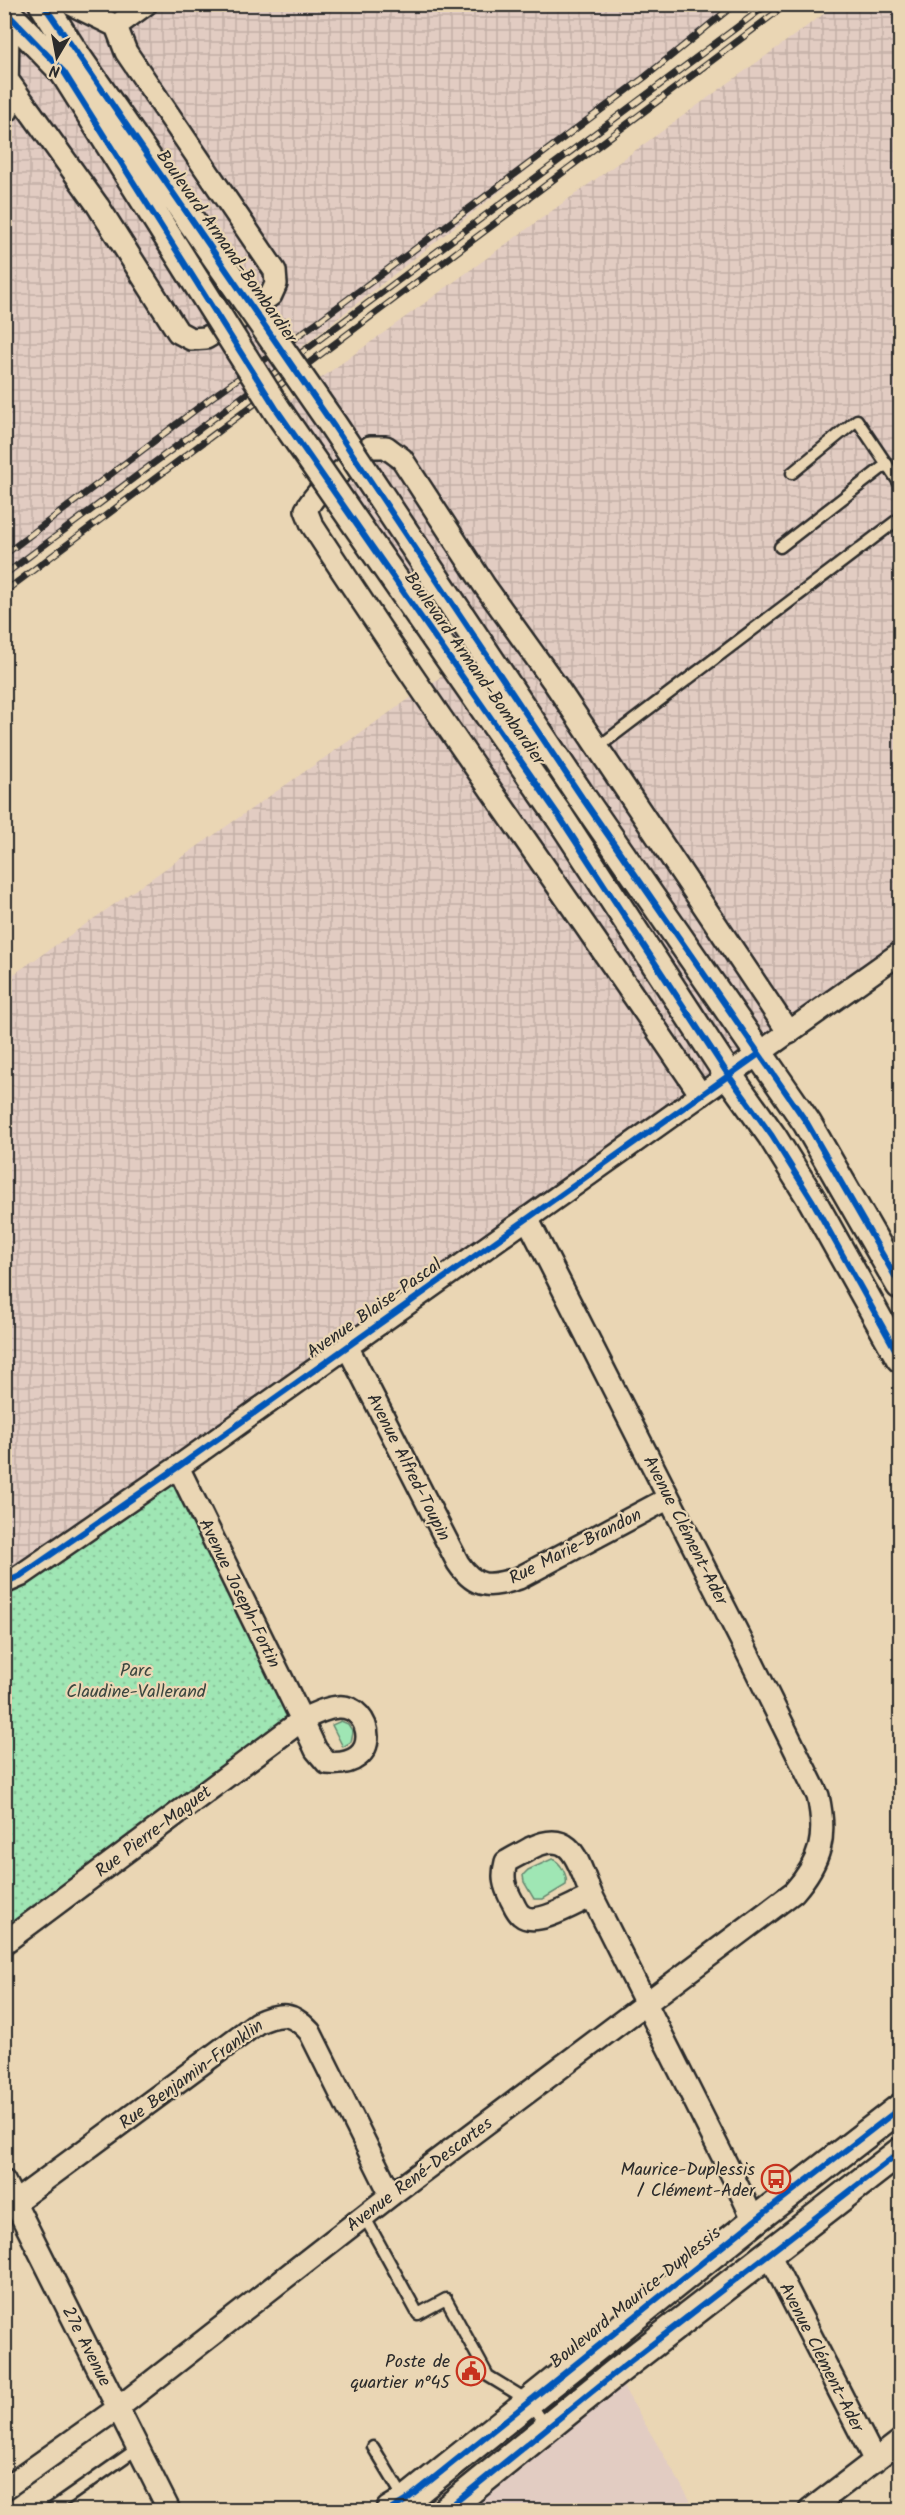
<svg xmlns="http://www.w3.org/2000/svg" width="905" height="2515" font-family="Kalam,sans-serif">
<style>
.built{fill:#e2ccc2}
.industrial{fill:url(#industrial-grid)}
.grass{fill:#9fe6b4;stroke:#658870;stroke-width:1.5}
.park{fill:url(#park-dots);stroke:#658870;stroke-width:1.5}
.lines{fill:none;stroke-linecap:round;stroke-linejoin:round}
.service-casing{stroke:#2b2b2b;stroke-width:15}
.minor-casing{stroke:#2b2b2b;stroke-width:26}
.tertiary-casing{stroke:#2b2b2b;stroke-width:32}
.service{stroke:#ead6b4;stroke-width:10}
.minor{stroke:#ead6b4;stroke-width:21}
.tertiary{stroke:#ead6b4;stroke-width:27}
.rail-casing{stroke:#2b2b2b;stroke-width:7}
.rail{stroke:#ead6b4;stroke-width:4.5;stroke-dasharray:14;stroke-linecap:butt}
.tertiary-bridge-casing{stroke:#2b2b2b;stroke-width:32;stroke-linecap:butt}
.tertiary-bridge{stroke:#ead6b4;stroke-width:27}
.cycleway-casing{stroke:#ead6b4;stroke-width:10}
.cycleway{stroke:#0057b8;stroke-width:6}
.labels{text-anchor:middle;stroke-width:4.5;stroke-linejoin:round;paint-order:stroke}
.street-label{font-size:18px;fill:#2b2b2b;stroke:#ead6b4}
.park-label{font-size:18px;fill:#3c4740;stroke:#ead6b4}
.poi-label{font-size:18px;fill:#2b2b2b;stroke:#ead6b4;text-anchor:end}
</style>
<defs>
<pattern id="industrial-grid" width="8" height="8" patternUnits="userSpaceOnUse" patternTransform="scale(1.5)"><rect width="8" height="8" fill="#e2ccc2"/><path d="M0 4h8M4 0v8" fill="none" stroke="#c2afa7"/></pattern>
<pattern id="park-dots" width="8" height="8" patternUnits="userSpaceOnUse" patternTransform="scale(1.5)"><rect width="8" height="8" fill="#9fe6b4"/><path d="M2 2h.1M6 6h.1" fill="none" stroke="#89c59b" stroke-width="1.8" stroke-linecap="round"/></pattern>
</defs>
<rect width="100%" height="100%" fill="#ead6b4"/>
<filter id="ink" filterUnits="userSpaceOnUse"><feTurbulence type="fractalNoise" baseFrequency=".0167" numOctaves="2"/><feDisplacementMap in="SourceGraphic" scale="12" xChannelSelector="R" yChannelSelector="G"/><feConvolveMatrix kernelMatrix="1 2 1 2 8 2 1 2 1" color-interpolation-filters="sRGB"/></filter>
<g filter="url(#ink)">
<path class="built" d="M615,2373l81,137h-250z"/>
<path class="industrial" d="M5,5h732l-732,575z
M836,5h56l8,17v931l-30,21 -120,99 -730,503 -15,7 -1,-602 451,-314 -178,-257z"/>
<path class="grass" d="M341,1721l7,3 5,8 -2,10 -8,5 -11,-22z
M552,1859c9,3 16,17 14,26l-23,14h-9l-10,-17 -1,-7 5,-5z"/>
<path class="park" d="M178,1467l124,253 -297,223v-360z"/>
<g class="lines">
<g class="service-casing">
<path id="service" d="M792,473l65,-53 43,64
M780,547l107,-83
M597,748l303,-230
M364,2216l54,98 28,-15 42,77 41,25 18,27
M373,2447l32,53
M50,2510l88,-62"/>
</g>
<g class="minor-casing">
<path id="minor" d="M116,26l30,-22
M9,82l89,124 80,126 13,7 15,-1 32,-19 33,-24 5,-11 -1,-13 -149,-219 -10,-26 -45,-22
M4,112l3,-1 1,-95
M701,1095c-128,-191 -264,-377 -389,-570l-6,-15c12,-24 44,-44 64,-63h16l16,12 82,126 71,99 234,349
M347,1346l111,217c18,27 33,24 61,15l150,-80
M4,1583l16,-7 158,-109 722,-514
M592,1896c-16,7 -56,32 -71,19 -5,-4 -7,-11 -10,-16 -7,-14 -9,-22 -5,-37 8,-5 17,-9 25,-14 43,-21 47,17 61,48l149,297 13,28
M4,1943l298,-223c11,-6 23,-12 36,-13 34,-3 47,62 -11,56l-11,-13 -14,-30 -124,-253
M4,2181l165,329
M15,2202l242,-179c24,-11 35,-11 53,9l81,163
M769,2254l106,207
M4,2489l114,-81 273,-213 403,-303c27,-31 33,-55 24,-96l-74,-150 -217,-428
M810,2510l90,-69"/>
</g>
<g class="tertiary-casing">
<path id="tertiary" d="M43,4l32,50
M4,10l60,62
M583,799l224,324 93,162
M559,816l170,260 43,60 40,64 88,158
M390,2510l15,-9 349,-280 146,-113
M446,2510l169,-137 285,-221"/>
</g>
<use href="#service" class="service"/>
<use href="#minor" class="minor"/>
<use href="#tertiary" class="tertiary"/>
<g class="rail-casing">
<path id="rail" d="M4,555l207,-157 109,-78 325,-243 90,-73
M4,575l764,-571
M4,592l783,-588"/>
</g>
<use href="#rail" class="rail"/>
<g class="tertiary-bridge-casing">
<path id="tertiary-bridge" d="M75,54l258,371 250,374
M64,72l213,338 282,406"/>
</g>
<use href="#tertiary-bridge" class="tertiary-bridge"/>
<g class="cycleway-casing">
<path id="cycleway" d="M43,4l290,421 250,374 224,324 93,162
M4,10l60,62 213,338 282,406 170,260 43,60 40,64 88,158
M4,1583l16,-7 158,-109 581,-413
M390,2510l15,-9 349,-280 146,-113
M446,2510l169,-137 285,-221"/>
</g>
<use href="#cycleway" class="cycleway"/>
</g>
</g>
<defs>
<g id="bus-ring" transform="scale(1.5)"><circle r="9.5" fill="#ead6b4" stroke="#c8321e" stroke-width="1.5"/><path d="M-5-6H5V4H4V6H2V4H-2V6H-4V4H-5ZM-3.5-4V0h7V-4ZM-3.5 1.2v1.5H-2V1.2ZM2 1.2v1.5H3.5V1.2Z" fill="#c8321e"/></g>
<g id="civic-ring" transform="scale(1.5)"><circle r="9.5" fill="#ead6b4" stroke="#c8321e" stroke-width="1.5"/><path d="M-.6-6.5H3V-4.5H.6V-3L4-1V1h2V6H-6V1h2V-1L-.6-3ZM-1.2 2.5V6h2.4V2.5Z" fill="#c8321e"/></g>
</defs>
<g fill-rule="evenodd">
<use href="#bus-ring" x="776" y="2179"/>
<use href="#civic-ring" x="471" y="2371"/>
</g>
<g class="labels">
<g class="street-label">
<text transform="translate(227 246) rotate(55)" y="6">Boulevard Armand-Bombardier</text>
<text transform="translate(475 668) rotate(55)" y="6">Boulevard Armand-Bombardier</text>
<text transform="translate(374 1308) rotate(-35)" y="6">Avenue Blaise-Pascal</text>
<text transform="translate(409 1467) rotate(63)" y="6">Avenue Alfred-Toupin</text>
<text transform="translate(686 1530) rotate(63)" y="6">Avenue Clément-Ader</text>
<text transform="translate(575 1546) rotate(-27)" y="6">Rue Marie-Brandon</text>
<text transform="translate(240 1593) rotate(64)" y="6">Avenue Joseph-Fortin</text>
<text transform="translate(153 1831) rotate(-37)" y="6">Rue Pierre-Maguet</text>
<text transform="translate(191 2074) rotate(-36)" y="6">Rue Benjamin-Franklin</text>
<text transform="translate(419 2174) rotate(-37)" y="6">Avenue René-Descartes</text>
<text transform="translate(635 2297) rotate(-39)" y="6">Boulevard Maurice-Duplessis</text>
<text transform="translate(87 2346) rotate(63)" y="6">27e Avenue</text>
<text transform="translate(822 2357) rotate(63)" y="6">Avenue Clément-Ader</text>
</g>
<g class="park-label">
<text x="136" y="1676">Parc<tspan x="136" dy="21">Claudine-Vallerand</tspan></text>
</g>
<g class="poi-label">
<text x="755" y="2175">Maurice-Duplessis<tspan x="755" dy="21">/ Clément-Ader</tspan></text>
<text x="450" y="2367">Poste de<tspan x="450" dy="21">quartier n°45</tspan></text>
</g>
</g>
<rect width="905" height="2515" fill="none" stroke="#ead6b4" stroke-width="24"/>
<rect x="12" y="12" width="881" height="2491" fill="none" stroke="#2b2b2b" stroke-width="2" filter="url(#ink)"/>
<g transform="translate(57 57) rotate(190)" stroke="#ead6b4" stroke-width="4.5" paint-order="stroke">
<path d="M0-4.5L10 22L0 15L-10 22Z" fill="#2b2b2b"/>
<text y="-9" font-size="16" font-weight="bold" text-anchor="middle" fill="#2b2b2b">N</text>
</g>
</svg>
